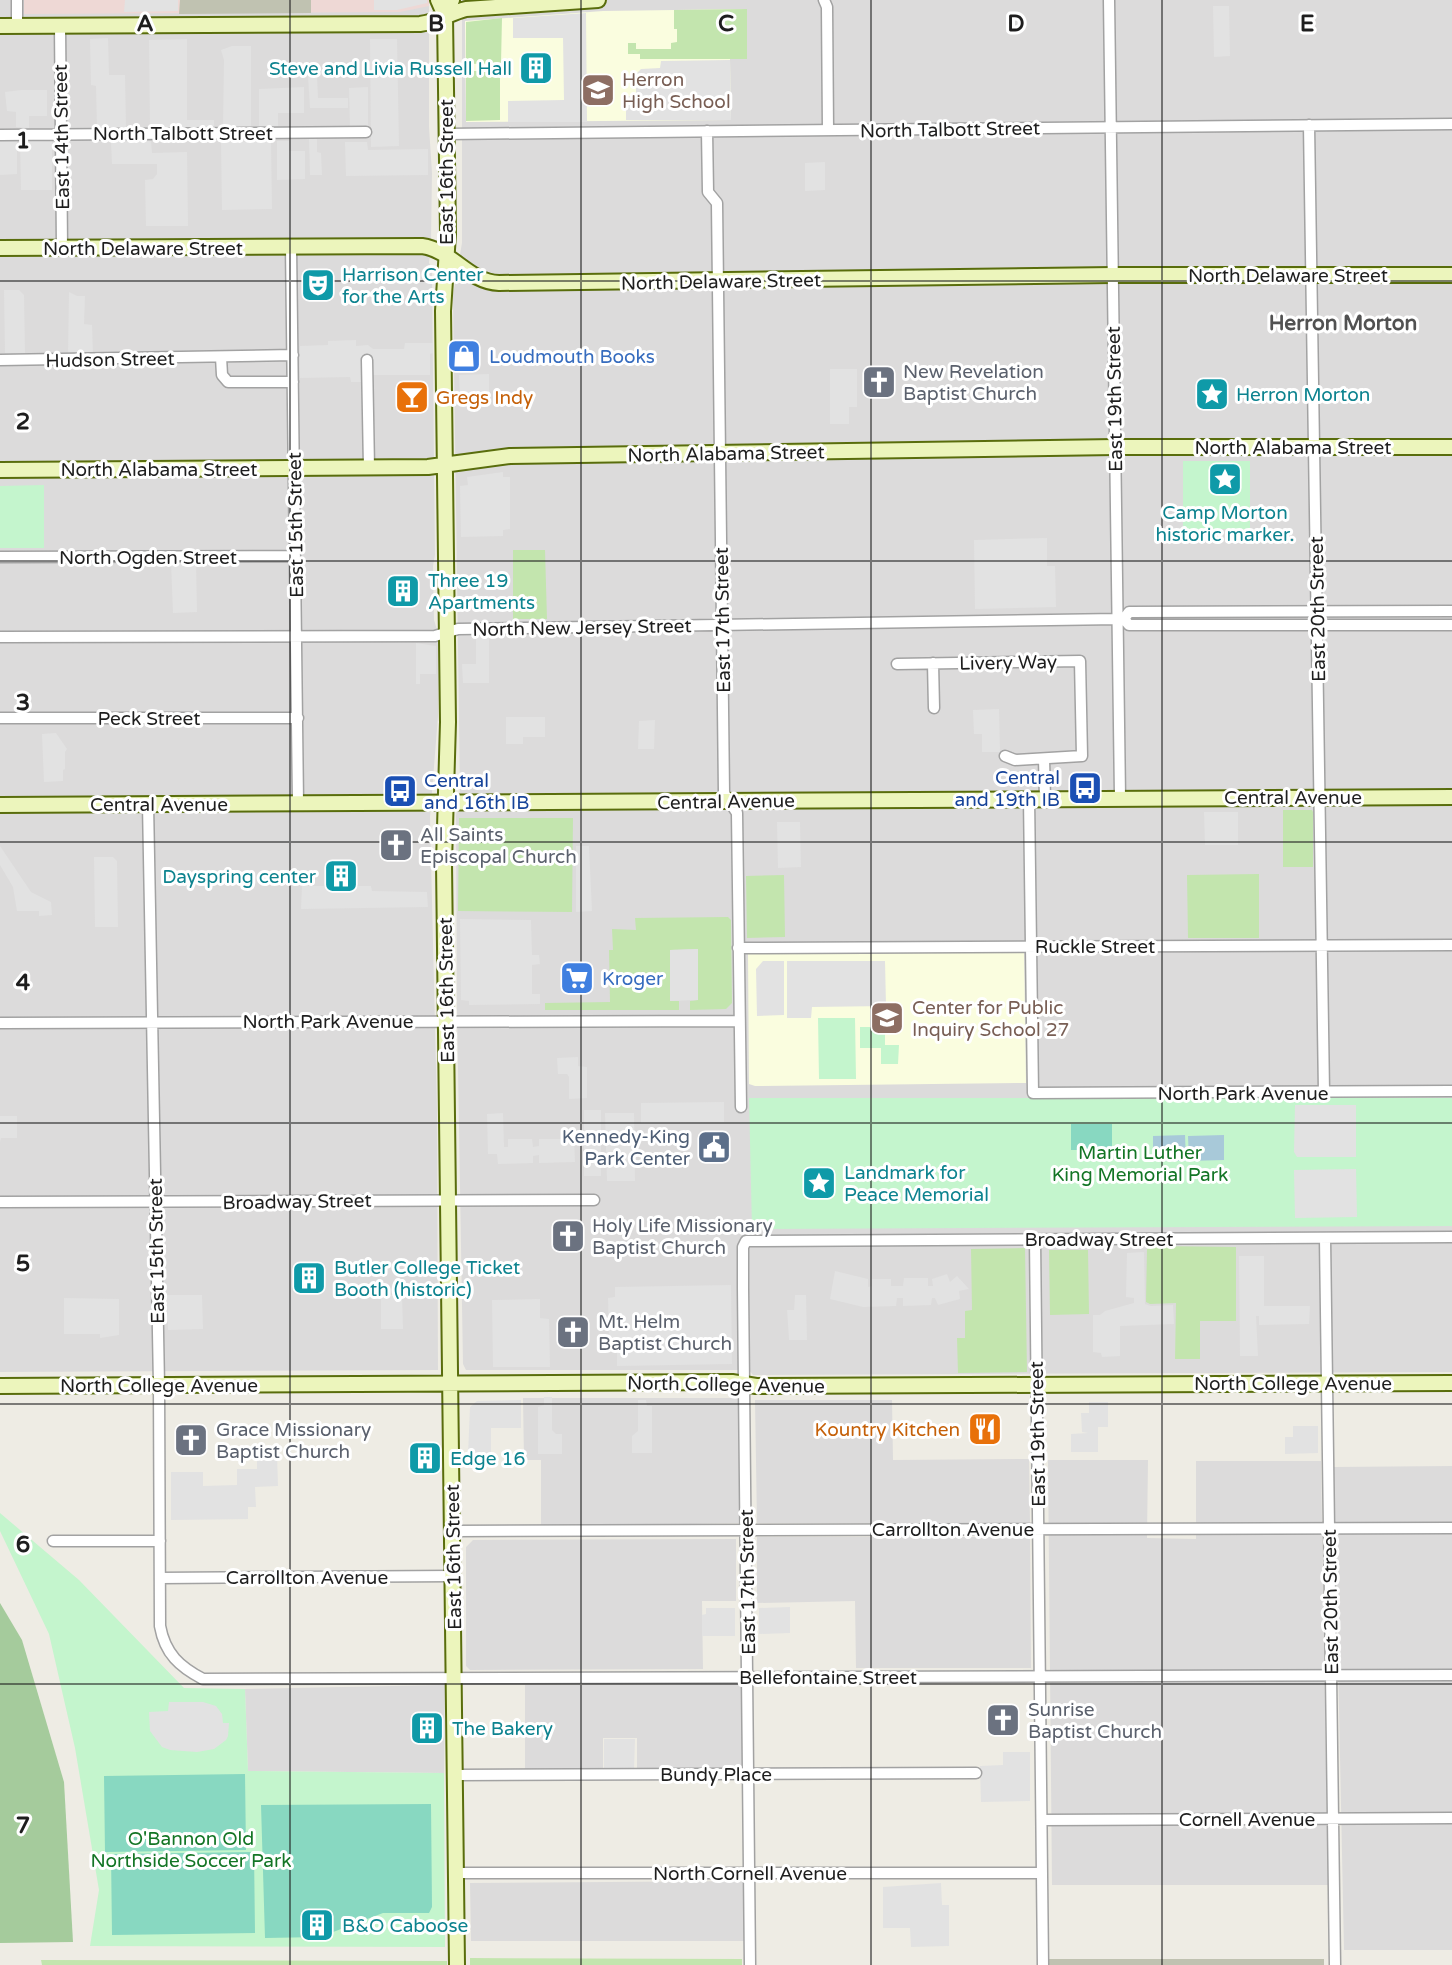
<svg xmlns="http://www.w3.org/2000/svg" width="1452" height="1965" font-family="'Varela Round',sans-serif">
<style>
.residential{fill:#dcdbdb}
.commercial{fill:#eed8d5}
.education{fill:#fafddf}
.construction{fill:#c0c2b1}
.grass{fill:#c3e5ae}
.forest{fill:#a5cb9c}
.park{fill:#c4f5cd}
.pitch{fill:#88d8c1}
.parking{fill:#e2e2e2}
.water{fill:#a8c9d9}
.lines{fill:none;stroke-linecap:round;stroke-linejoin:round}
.street-casing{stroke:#a2a2a2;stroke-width:13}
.secondary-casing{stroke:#596d0c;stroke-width:18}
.street{stroke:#fff;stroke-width:10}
.secondary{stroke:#ecf5bc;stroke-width:14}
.grid{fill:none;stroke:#1e1e1e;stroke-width:2;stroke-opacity:0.55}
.labels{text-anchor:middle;stroke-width:6;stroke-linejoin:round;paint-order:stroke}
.culture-label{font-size:19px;fill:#0d838f;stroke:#fff;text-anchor:start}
.education-label{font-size:19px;fill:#785e54;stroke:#fff;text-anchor:start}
.street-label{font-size:19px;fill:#1e1e1e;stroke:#fff}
.shop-label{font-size:19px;fill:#366cbe;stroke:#fff;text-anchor:start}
.worship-label{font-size:19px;fill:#5b616d;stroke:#fff;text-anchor:start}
.food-label{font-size:19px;fill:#c56008;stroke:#fff;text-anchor:start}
.transit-label{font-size:19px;fill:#164399;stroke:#fff;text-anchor:end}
.service-label{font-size:19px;fill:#4e5e75;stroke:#fff;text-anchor:end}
.park-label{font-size:19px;fill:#137525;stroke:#fff}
.neighbourhood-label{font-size:21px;font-weight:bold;fill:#515151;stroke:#fff}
.grid-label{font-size:23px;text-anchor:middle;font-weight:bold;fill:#1e1e1e;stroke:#fff;stroke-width:6;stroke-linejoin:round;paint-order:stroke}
</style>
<rect width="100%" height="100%" fill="#eeece4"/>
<path class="residential" d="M0,0h429v127l3,46 -1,67 -2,23 3,5v9l3,278 -2,11 1,54 5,16 -1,80 -8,101 7,293 1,260 -438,2z
M462,0h990v1372l-699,3 -4,-5h-283l-3,-6 -6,-355 -1,-193 4,-26 -7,-495 9,-52z
M523,1398h215l2,125 -199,4v-67h-17z
M755,1400h137l1,60 136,-1 1,64h-273z
M1048,1460h100l-1,78 49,1v-78h125l7,424h-276z
M1452,1466v484h-108l-10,-483z
M757,1537h273l1,131h-175l-1,-67 -98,2z
M736,1539v62h-34l1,68 -233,1 -4,-4v-119l7,-7z
M743,1684v87h-106v-33h-34v34h-78v-87z
M445,1685l-1,88 -196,-2 -3,-82z
M746,1881v60h-275l-1,-58z"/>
<path class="commercial" d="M24,0h405v6l-29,6 -376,2z"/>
<path class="education" d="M747,9v50h-17l1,61 -265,2 -1,-101 138,-10z
M1024,950l2,133 -271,3 -6,-2 -1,-131z"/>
<path class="construction" d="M180,0h131v13l-132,1z
M1048,1959h276v6h-276z"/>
<path class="grass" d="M747,9v50h-107v-5h-12v-11h8v6h35v-6l6,-1v-13h-3v-19z
M502,18l-1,45 -32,1 -1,-4h-2v-38z
M469,71h31v49l-34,1v-47z
M513,550h32l2,69h-34z
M1283,810h29l1,2v55h-30z
M459,818h114l-1,94 -114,-1z
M1259,874v64h-71l-1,-63z
M784,875l1,62 -38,1 -1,-62z
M728,917l3,3 1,83 -6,6 -36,1v-9l8,-1 -1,-51 -27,1 1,51h8v9h-134v-7l65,-1 -1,-52h4l-1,-21 24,1 -1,-12z
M1153,1246l83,1v74h-36v38h-25l1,-56 -26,1 -4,-2 1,-53z
M1025,1248l2,124 -69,1 -1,-35h8v-27l7,-1 -1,-61z
M1049,1250h39l1,64 -39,1z
M470,1958l272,1v6h-272z
M41,1960l406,1v4h-405z"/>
<path class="forest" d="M0,1603l22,37 42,142 9,160 -73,1z"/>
<path class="park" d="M1183,461h67v68h-67z
M44,485v63h-44v-62z
M818,1018h37l1,61h-37z
M860,1027h25v18h14l-1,19h-17v-16h-21z
M749,1098h703v128l-700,3z
M0,1513l79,67 105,108 61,1 3,82 196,2 1,174 -355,-1 9,-56 -24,-142 -26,-114 -49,-103z"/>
<path class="pitch" d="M1071,1124h41v26h-41z
M245,1774l1,76 -141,2 -1,-76z
M431,1804l1,103 -3,6h-46l-63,24 -55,1 -4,-133z
M254,1852l1,81 -143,2 -1,-81z"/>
<path class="parking" d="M125,0h53v11l-54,1z
M374,0h53v3l-30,7h-23z
M1213,6h16l1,50 -16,1z
M586,13l1,109h-79v-21l56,-1 -1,-62h-50v-20z
M108,38l1,37h16l1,52 -29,1 -1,-42 -5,-1 -1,-46z
M187,39v81h27v8h-64l-1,-88z
M370,39h27l2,107 -28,1z
M232,46h19v80l-28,1 1,-67 -3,-10z
M730,60l1,60h-105v-23l10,-2v-21l5,-5 19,-1 1,-7z
M308,76h9l1,22h30v10h-38z
M304,87v26h-26v13h-19v-37z
M368,87v41h-18l-1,-40z
M21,90h26v26h-18v12l-13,-1v-15l-9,-1 -2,-19z
M17,138v36l-17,1v-36z
M52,138v52h-31l-1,-51z
M309,139h8v13l4,1 1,22h-12z
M151,141l1,12 35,-1 1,74h-42l-1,-46 8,-1 4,-5v-10h-45l-1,-22z
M271,141l1,68 -50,1 -1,-68z
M277,141h12v10h16v28l-28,1z
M345,142h22l1,8 60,-1v26l-82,1z
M825,162v28l-20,1v-28z
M4,290h15l5,5 1,58h-20z
M69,292l8,4h8l-1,28 8,1 1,29 -25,1z
M356,340v6l12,-1 5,4h31l1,-6h28v10l-3,1v21h-64v7h-15l-1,-5 -50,1v-32l28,-1v-4z
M830,369h27v38h-8v17h-19z
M489,374v24l-29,1 -1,-24z
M503,472v5h7v52l-7,1v6l-42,1 -1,-51 8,-1 -1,-8z
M1047,538v28h8l1,41 -81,2 -1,-69z
M171,562h25l1,50 -24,1z
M476,636h13v47h-26l-1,-19h14z
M416,643l20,3v28h-16v10h-4z
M999,709l1,43h-18v-18h-8l-1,-24z
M506,717h39v20h-22v7h-17z
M655,720l-1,29h-16l1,-28z
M56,733l11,16 -2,3v17l-2,1v11l-19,1 -2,-48z
M1204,812h34v33h-33z
M800,822l1,45 -23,1 -1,-46z
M0,846l31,46 20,10 1,13 -13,1v-5h-22l-4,-24 -13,-22z
M576,846h13l3,65 -16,1z
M94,857h19l4,4 1,66h-23z
M302,886h69l1,5 55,1 1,15 -127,2z
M460,919l71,1 1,35h7l1,9 -8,1v29h8v10l-71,1v-4l-8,-1z
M698,949v51l-28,1v-51z
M763,961h21v54l-27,1 -1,-47z
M787,961h98l1,45 -74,1 -1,11h-24z
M578,1057v9l9,1v31l-18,1v-22l-2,-3h-9l-1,-16z
M724,1102v20l-83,1v-20z
M1295,1105h61v52h-59l-3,-5z
M584,1110h17v66h-17z
M503,1113l1,34h4v-8h24l1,8 6,-1v-7h35l1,23 -36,1v-8l-6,1v7l-35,1 -1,-10h-9l-1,-40z
M605,1113h29l1,68h-28z
M0,1116h17v22h-16l-1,4z
M1356,1169l1,48 -62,1 -1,-48z
M1144,1252l1,52 6,2 22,-1 1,19 -54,2v30l-18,1 -1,-4 -8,-1v-37h7l5,-4 29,-8v-5l-8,-1 1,-44z
M1239,1256h25v50h46l-1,18 -50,1v-9h-3l2,40h-18z
M835,1271l33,8v8l4,-1v-7h19v7h12l1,-8h24v8h5l-1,-7 15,-5 3,8 7,-6 12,13 -10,2 1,8 -22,6 -3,-7h-3l-1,7 -28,1v-8h-6l-1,8 -33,1 -33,-8z
M731,1285l1,79 -115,2v-28l-8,-1 -1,-39 7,-1v-10z
M167,1295h35l1,34 -35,1z
M381,1295h21l1,34h-22z
M795,1295h11l1,45h-18l-2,-30h7z
M64,1298l55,1v36l-19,3v-4h-36z
M540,1299v19l9,1 1,48h-57l-1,-67z
M544,1397h8v33l4,4h6v20h-24v-47l6,-2z
M521,1400v28h-30v27h-23l2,-48 7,-6z
M638,1400h8l1,6h5v47h-20v-17l6,-5z
M1089,1402h19v25h-10v25h-27v-18l17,-1 -6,-1 -1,-19h8z
M1293,1426h25v27l-33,1v-17h8z
M257,1454h20l1,32 -23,1 1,20h-8v12l-77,1v-48h32v14l34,-1v-16h20z
M790,1607v26l-31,1v-26z
M706,1608h29v28h-33v-21l4,-1z
M169,1702h34l13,4 6,8 1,9h6l-1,13 -2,4 -12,9 -17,3 -27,-2 -8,-3 -12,-16 -1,-19 19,-1z
M604,1739h31l-1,30h-30z
M1003,1752h27v49l-49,1 -1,-36 23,-1z
M941,1883l1,22h7v41l-38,1 -1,-19h-27v-41z"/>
<path class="water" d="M1185,1135l1,26h-33v-25z
M1224,1135v25l-35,1 -1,-25z"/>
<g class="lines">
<g class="street-casing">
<path id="street" d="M17,0v26
M824,0l3,7 1,123
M1109,0l11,797
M60,26l2,222
M1309,125l15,967
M707,131l1,61 9,11 7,590 13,20 4,294
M447,134l1005,-10
M0,135l366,-3
M291,247l7,556
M221,357l1,18 6,7h65
M0,360l293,-5
M367,360l2,108
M0,557l295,-1
M1124,619l5,-7 323,-1
M0,637l435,-1 23,-7 660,-10h6l5,6h323
M933,663l1,45
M897,664l183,-3 2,95 -67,4 -10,-4
M0,718h298
M1044,759l1,39
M1029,798l4,295 419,-2
M148,804l11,581 1,241c5,28 20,41 43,53l1249,-4
M738,948l714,-3
M0,1023l739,-2
M0,1202l594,-2
M1325,1238l10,727
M1035,1239l8,726
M454,1531l998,-3
M53,1541h107
M160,1578l294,-2
M456,1775l520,-2
M1042,1820l410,-2
M457,1873h585
M750,1965l-7,-677v-41l3,-6 706,-4"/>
</g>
<g class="secondary-casing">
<path id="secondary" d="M438,0l7,16
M452,0l-7,16 3,218 -5,77 5,411 -4,141 13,1102
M0,26l420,-2c17,-2 30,-11 46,-15l132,-9
M0,248l422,-2c30,4 46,36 77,37l614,-8h339
M0,470l428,-3 82,-11 605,-9h337
M0,805l1452,-8
M0,1386l732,-4 24,4 696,-3"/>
</g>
<use href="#street" class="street"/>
<use href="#secondary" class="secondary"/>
</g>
<path class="grid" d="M290,0v1965M581,0v1965M871,0v1965M1162,0v1965M0,281h1452M0,561h1452M0,842h1452M0,1123h1452M0,1404h1452M0,1684h1452"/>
<defs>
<g id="building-square" transform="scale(1.75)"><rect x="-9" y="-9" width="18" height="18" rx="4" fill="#0f9aa8" stroke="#fff"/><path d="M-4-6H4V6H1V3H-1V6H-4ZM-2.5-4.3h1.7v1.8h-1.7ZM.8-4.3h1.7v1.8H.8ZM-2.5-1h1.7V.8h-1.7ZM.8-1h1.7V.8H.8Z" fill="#fff"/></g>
<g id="school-square" transform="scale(1.75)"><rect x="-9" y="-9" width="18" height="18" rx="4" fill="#8d6e63" stroke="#fff"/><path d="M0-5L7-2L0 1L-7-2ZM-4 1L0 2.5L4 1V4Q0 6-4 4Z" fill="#fff"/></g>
<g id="theatre-square" transform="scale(1.75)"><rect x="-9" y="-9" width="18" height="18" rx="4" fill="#0f9aa8" stroke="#fff"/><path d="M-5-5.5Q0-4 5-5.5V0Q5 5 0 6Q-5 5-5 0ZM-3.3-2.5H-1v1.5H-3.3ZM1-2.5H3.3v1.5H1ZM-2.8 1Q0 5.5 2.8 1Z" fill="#fff"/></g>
<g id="shop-square" transform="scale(1.75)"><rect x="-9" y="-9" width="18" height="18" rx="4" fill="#3f7fe0" stroke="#fff"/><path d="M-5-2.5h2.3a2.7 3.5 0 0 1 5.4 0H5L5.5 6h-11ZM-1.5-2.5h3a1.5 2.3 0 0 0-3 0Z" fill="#fff"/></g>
<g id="church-square" transform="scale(1.75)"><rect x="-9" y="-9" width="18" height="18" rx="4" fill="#6b7280" stroke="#fff"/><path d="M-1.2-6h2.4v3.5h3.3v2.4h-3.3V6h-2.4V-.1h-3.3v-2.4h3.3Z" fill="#fff"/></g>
<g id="sight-square" transform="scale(1.75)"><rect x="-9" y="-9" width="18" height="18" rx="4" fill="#0f9aa8" stroke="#fff"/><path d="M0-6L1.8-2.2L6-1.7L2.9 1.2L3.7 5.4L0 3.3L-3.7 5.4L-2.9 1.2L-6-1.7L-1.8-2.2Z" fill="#fff"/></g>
<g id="bar-square" transform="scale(1.75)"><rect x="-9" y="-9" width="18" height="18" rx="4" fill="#e8710a" stroke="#fff"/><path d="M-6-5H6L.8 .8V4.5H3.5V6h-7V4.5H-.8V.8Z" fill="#fff"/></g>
<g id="bus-square" transform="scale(1.75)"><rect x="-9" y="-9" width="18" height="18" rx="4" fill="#1a4fb4" stroke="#fff"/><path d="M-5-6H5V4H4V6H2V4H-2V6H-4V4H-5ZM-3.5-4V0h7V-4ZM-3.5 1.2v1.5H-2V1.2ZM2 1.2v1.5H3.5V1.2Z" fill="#fff"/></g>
<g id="supermarket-square" transform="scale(1.75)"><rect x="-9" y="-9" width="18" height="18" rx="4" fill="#3f7fe0" stroke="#fff"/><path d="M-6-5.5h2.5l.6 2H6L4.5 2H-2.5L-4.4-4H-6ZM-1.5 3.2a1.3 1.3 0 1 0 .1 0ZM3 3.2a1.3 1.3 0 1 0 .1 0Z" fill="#fff"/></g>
<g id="civic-square" transform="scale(1.75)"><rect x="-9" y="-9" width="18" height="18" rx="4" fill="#5c6f8a" stroke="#fff"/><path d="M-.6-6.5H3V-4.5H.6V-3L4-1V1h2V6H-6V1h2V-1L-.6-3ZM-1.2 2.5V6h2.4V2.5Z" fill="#fff"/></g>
<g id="restaurant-square" transform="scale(1.75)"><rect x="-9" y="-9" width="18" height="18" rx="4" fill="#e8710a" stroke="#fff"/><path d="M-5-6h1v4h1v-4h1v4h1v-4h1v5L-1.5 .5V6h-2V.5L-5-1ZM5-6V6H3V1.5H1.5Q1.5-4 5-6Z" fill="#fff"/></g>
</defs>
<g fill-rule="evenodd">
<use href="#building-square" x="536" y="68"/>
<use href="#school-square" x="598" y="90"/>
<use href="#theatre-square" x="318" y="285"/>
<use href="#shop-square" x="464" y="356"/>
<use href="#church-square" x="879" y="382"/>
<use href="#sight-square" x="1212" y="394"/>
<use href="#bar-square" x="412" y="397"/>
<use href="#sight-square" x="1225" y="479"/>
<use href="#building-square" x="403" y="591"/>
<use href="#bus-square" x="1085" y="788"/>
<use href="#bus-square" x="400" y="791"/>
<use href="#church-square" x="396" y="845"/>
<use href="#building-square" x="341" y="876"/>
<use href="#supermarket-square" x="577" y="978"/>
<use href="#school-square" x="887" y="1018"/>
<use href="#civic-square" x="714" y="1147"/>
<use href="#sight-square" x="819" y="1183"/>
<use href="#church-square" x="568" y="1236"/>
<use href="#building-square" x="309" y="1278"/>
<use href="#church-square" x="573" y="1332"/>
<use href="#restaurant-square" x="985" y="1429"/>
<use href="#church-square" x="191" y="1440"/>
<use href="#building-square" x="425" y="1458"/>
<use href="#church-square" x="1003" y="1720"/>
<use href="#building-square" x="427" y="1728"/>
<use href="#building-square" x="317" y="1925"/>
</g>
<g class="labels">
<g class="culture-label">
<text x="512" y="75" text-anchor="end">Steve and Livia Russell Hall</text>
<text x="342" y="281">Harrison Center<tspan x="342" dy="22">for the Arts</tspan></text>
<text x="1236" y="401">Herron Morton</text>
<text x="1225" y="519" text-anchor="middle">Camp Morton<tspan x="1225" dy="22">historic marker.</tspan></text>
<text x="428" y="587">Three 19<tspan x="428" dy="22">Apartments</tspan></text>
<text x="316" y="883" text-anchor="end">Dayspring center</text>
<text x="844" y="1179">Landmark for<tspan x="844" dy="22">Peace Memorial</tspan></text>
<text x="334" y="1274">Butler College Ticket<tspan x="334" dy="22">Booth (historic)</tspan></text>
<text x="450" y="1465">Edge 16</text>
<text x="452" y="1735">The Bakery</text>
<text x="342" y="1932">B&amp;O Caboose</text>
</g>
<g class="education-label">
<text x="622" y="86">Herron<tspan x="622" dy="22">High School</tspan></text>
<text x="912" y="1014">Center for Public<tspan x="912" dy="22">Inquiry School 27</tspan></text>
</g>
<g class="street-label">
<text transform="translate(950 129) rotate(-1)" y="7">North Talbott Street</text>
<text x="183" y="140">North Talbott Street</text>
<text transform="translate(61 137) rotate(-91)" y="7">East 14th Street</text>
<text transform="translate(446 172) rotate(-90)" y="7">East 16th Street</text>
<text x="143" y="255">North Delaware Street</text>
<text x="1288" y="282">North Delaware Street</text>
<text transform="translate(721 281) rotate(-1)" y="7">North Delaware Street</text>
<text transform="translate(110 359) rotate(-1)" y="7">Hudson Street</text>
<text transform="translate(1114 399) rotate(-91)" y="7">East 19th Street</text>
<text x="1293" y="454">North Alabama Street</text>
<text transform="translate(726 453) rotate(-1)" y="7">North Alabama Street</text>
<text x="159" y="476">North Alabama Street</text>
<text transform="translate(295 525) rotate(-91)" y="7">East 15th Street</text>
<text x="148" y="564">North Ogden Street</text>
<text transform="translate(1317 609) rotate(-91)" y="7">East 20th Street</text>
<text transform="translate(722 620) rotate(-91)" y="7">East 17th Street</text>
<text transform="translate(582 627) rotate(-1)" y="7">North New Jersey Street</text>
<text transform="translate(1008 662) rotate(-1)" y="7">Livery Way</text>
<text x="149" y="725">Peck Street</text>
<text x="1293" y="804">Central Avenue</text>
<text transform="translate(726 801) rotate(-1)" y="7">Central Avenue</text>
<text x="159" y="811">Central Avenue</text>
<text x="1095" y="953">Ruckle Street</text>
<text transform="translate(446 990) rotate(-91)" y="7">East 16th Street</text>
<text x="328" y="1028">North Park Avenue</text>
<text x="1243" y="1100">North Park Avenue</text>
<text transform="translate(297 1201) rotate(-1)" y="7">Broadway Street</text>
<text x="1099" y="1246">Broadway Street</text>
<text transform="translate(156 1251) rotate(-91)" y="7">East 15th Street</text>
<text x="1293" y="1390">North College Avenue</text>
<text transform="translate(726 1384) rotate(1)" y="7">North College Avenue</text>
<text x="159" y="1392">North College Avenue</text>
<text transform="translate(1037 1434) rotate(-91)" y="7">East 19th Street</text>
<text x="953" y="1536">Carrollton Avenue</text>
<text transform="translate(453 1557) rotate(-91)" y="7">East 16th Street</text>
<text x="307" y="1584">Carrollton Avenue</text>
<text transform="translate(747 1582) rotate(-91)" y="7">East 17th Street</text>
<text transform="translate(1330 1602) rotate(-91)" y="7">East 20th Street</text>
<text x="828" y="1684">Bellefontaine Street</text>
<text x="716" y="1781">Bundy Place</text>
<text x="1247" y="1826">Cornell Avenue</text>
<text x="750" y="1880">North Cornell Avenue</text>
</g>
<g class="shop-label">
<text x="489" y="363">Loudmouth Books</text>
<text x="602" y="985">Kroger</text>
</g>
<g class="worship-label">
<text x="903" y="378">New Revelation<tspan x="903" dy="22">Baptist Church</tspan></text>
<text x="420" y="841">All Saints<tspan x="420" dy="22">Episcopal Church</tspan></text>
<text x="592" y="1232">Holy Life Missionary<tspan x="592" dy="22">Baptist Church</tspan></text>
<text x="598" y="1328">Mt. Helm<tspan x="598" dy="22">Baptist Church</tspan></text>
<text x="216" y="1436">Grace Missionary<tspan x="216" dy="22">Baptist Church</tspan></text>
<text x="1028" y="1716">Sunrise<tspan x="1028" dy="22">Baptist Church</tspan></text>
</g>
<g class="food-label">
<text x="436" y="404">Gregs Indy</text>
<text x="960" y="1436" text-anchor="end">Kountry Kitchen</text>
</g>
<g class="transit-label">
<text x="1060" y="784">Central<tspan x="1060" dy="22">and 19th IB</tspan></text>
<text x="424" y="787" text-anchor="start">Central<tspan x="424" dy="22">and 16th IB</tspan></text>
</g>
<g class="service-label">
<text x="690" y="1143">Kennedy-King<tspan x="690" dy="22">Park Center</tspan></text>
</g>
<g class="park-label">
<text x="1140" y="1159">Martin Luther<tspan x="1140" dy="22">King Memorial Park</tspan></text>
<text x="191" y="1845">O'Bannon Old<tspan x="191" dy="22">Northside Soccer Park</tspan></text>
</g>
<g class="neighbourhood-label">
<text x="1343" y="330">Herron Morton</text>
</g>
</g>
<g class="grid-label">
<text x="145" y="31">A</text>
<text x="436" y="31">B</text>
<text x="726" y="31">C</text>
<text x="1016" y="31">D</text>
<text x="1307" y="31">E</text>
<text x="23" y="148">1</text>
<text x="23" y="429">2</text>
<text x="23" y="710">3</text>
<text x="23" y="990">4</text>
<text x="23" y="1271">5</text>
<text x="23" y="1552">6</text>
<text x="23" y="1833">7</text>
</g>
</svg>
